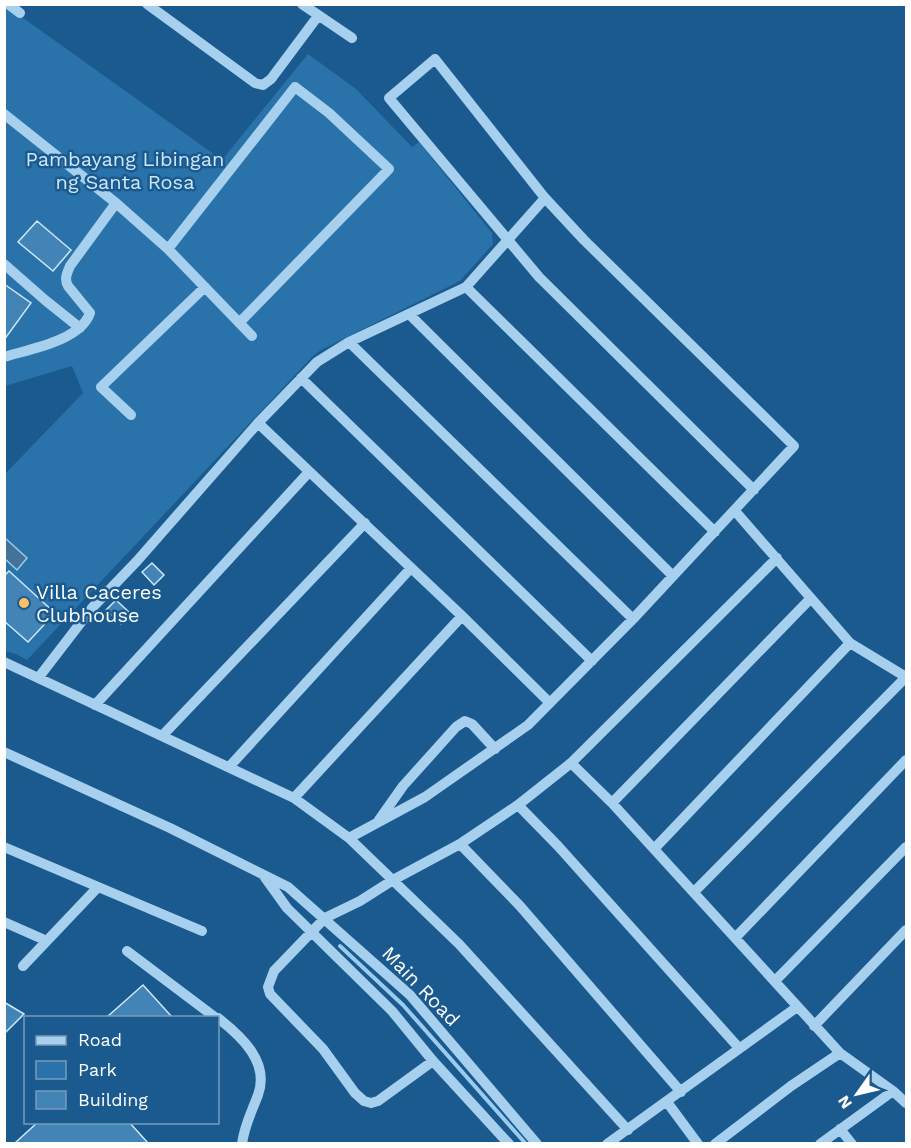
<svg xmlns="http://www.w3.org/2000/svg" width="911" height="1148" font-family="'Work Sans',sans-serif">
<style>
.green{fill:#2a73aa}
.water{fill:#457398;stroke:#9accf0;stroke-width:1.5}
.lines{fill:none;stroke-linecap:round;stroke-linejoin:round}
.stream{stroke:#9accf0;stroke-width:4}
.building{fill:#4384b6;stroke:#cde7fa;stroke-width:1.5}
.minor{stroke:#a7d0ee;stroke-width:10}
.poi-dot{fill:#ffc064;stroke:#1a5a8e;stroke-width:2}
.labels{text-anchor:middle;stroke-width:5;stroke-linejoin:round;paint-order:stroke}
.park-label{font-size:20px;fill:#cde7fa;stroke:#1a5a8e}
.poi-label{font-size:20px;fill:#fff;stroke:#1a5a8e;text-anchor:start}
.street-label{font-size:20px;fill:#fff;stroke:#1a5a8e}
</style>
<rect width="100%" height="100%" fill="#1a5a8e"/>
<path class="green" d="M5,5l217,155 86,-106 48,35 56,58 7,-5 73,91 1,11 -33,37 -139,69 -8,6 -286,304 -11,-6 -11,-3 -1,-176 79,-82 -11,-27 -67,20z"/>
<path class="water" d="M5,538l22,20 -10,12 -12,-11z"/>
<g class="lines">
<path class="stream" d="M340,946l63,59 123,139"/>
</g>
<path class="building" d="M37,221l34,29 -18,21 -35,-29z
M4,284l27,19 -27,37z
M152,563l12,12 -10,10 -12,-13z
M9,571l46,42 -27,29 -24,-21v-45z
M116,600l14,13 -9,11 -15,-14z
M143,985l29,32h-65z
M4,1002l20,12 -20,20z
M38,1122h91l19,21h-133z"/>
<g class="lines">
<path class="minor" d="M8,4l12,9
M147,4l108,79 8,2 8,-6 47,-63
M302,4l50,34
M4,114l112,89 52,46 84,87
M168,249l127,-162 34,26 60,56 -150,154
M4,264l41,36 35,28
M466,287l249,245
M409,314l264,262
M349,342l284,277
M4,357c26,-8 76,-16 86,-44l-22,-27c-4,-7 -1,-13 2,-20l46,-63
M301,378l291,283
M131,415l-30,-28 104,-100
M258,423l204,193 88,87
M4,662l290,136 55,40 110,106 169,186
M39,677l53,-69 45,-47 121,-138 59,-61 32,-20 117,-55 79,-89
M95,705l214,-233
M162,736l203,-213
M4,752l166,76 118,59 122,108 127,149
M571,763l41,40 228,250 53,38 13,12
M229,767l182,-199
M294,798l168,-182
M612,803l199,-205
M518,805l40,41 181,202
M379,820l24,-34 53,-59 9,-6 7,3 23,25
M349,838l76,-41 103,-72 105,-106 161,-173 -210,-206 -39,-42 -110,-139 -46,39 150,179 215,213
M460,844l60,62 161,186
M4,847l198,84
M654,849l196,-206
M264,876l23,32 105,103 41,50 76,83
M694,892l212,-215 -56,-34 -115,-132
M4,922l43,19
M736,937l170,-177
M127,951l89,67
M23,966l75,-79
M775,981l131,-134
M218,1018c23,18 52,44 40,77 -6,16 -14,31 -16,49
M814,1026l92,-96
M433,1061l-55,40 -7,2 -7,-2 -9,-8 -32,-44 -53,-55 -2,-7 6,-16 51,-53 35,-17 33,-21 67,-36 58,-39 53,-42 206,-205
M667,1102l31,42
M840,1129l12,15
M607,1144l190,-137
M715,1144l76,-58 49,-33
M820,1144l73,-53"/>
</g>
<circle class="poi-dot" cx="24" cy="603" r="6"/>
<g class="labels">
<g class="park-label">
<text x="125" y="166">Pambayang Libingan<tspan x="125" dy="23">ng Santa Rosa</tspan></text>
</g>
<g class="poi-label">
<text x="36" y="599">Villa Caceres<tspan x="36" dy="23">Clubhouse</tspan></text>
</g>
<g class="street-label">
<text transform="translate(421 986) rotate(46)" y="7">Main Road</text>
</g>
</g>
<rect width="911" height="1148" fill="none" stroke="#ffffff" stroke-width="12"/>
<rect x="24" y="1016" width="195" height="108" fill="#1a5a8e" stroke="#769cbb" stroke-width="1.5"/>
<rect x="36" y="1036" width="30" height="9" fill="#a7d0ee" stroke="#769cbb" stroke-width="1.5"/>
<text x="78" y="1046" font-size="18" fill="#ffffff">Road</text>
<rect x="36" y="1061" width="30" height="18" fill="#2a73aa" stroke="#769cbb" stroke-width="1.5"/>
<text x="78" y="1076" font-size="18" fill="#ffffff">Park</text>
<rect x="36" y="1091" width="30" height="18" fill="#4384b6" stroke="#769cbb" stroke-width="1.5"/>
<text x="78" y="1106" font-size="18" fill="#ffffff">Building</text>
<g transform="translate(857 1094) rotate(236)" stroke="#1a5a8e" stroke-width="4.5" paint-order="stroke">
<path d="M0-4.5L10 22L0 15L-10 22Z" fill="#ffffff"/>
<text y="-9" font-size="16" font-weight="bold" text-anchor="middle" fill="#ffffff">N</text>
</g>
</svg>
